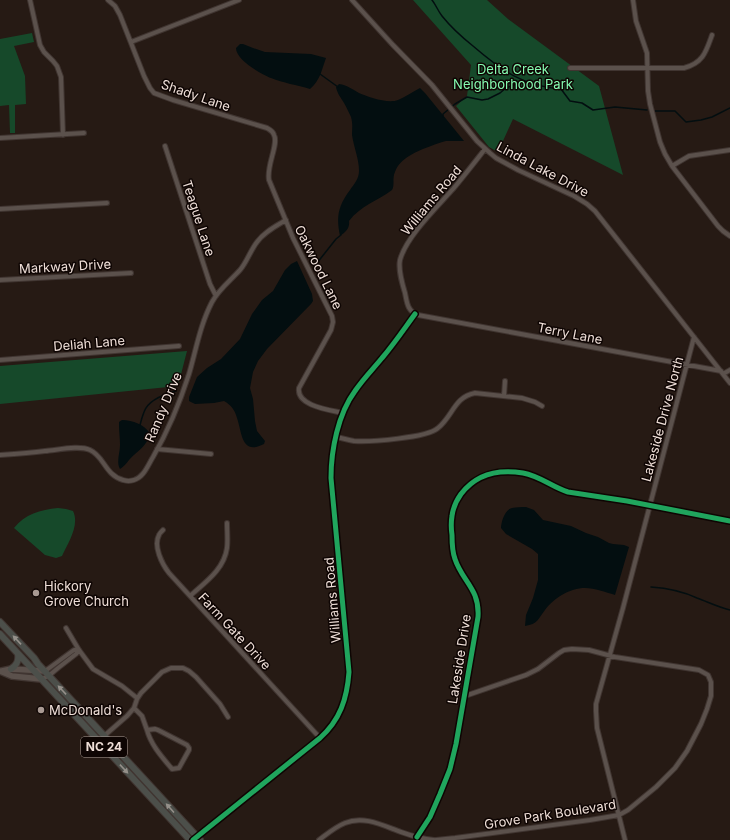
<svg xmlns="http://www.w3.org/2000/svg" width="730" height="840" font-family="Inter,sans-serif">
<style>
.green{fill:#16492a}
.water{fill:#030e10}
.lines{fill:none;stroke-linecap:round;stroke-linejoin:round}
.stream{stroke:#030e10;stroke-width:1.5}
.street-casing{stroke:#403531;stroke-width:6}
.secondary-casing{stroke:#403531;stroke-width:8}
.primary-casing{stroke:#403531;stroke-width:8}
.street{stroke:#5b514c;stroke-width:4}
.secondary{stroke:#5b514c;stroke-width:5.5}
.primary{stroke:#4c4f4a;stroke-width:6}
.cycleway-casing{stroke:#0e0503;stroke-width:8}
.cycleway{stroke:#20a55d;stroke-width:5}
.oneway{fill:#95908a}
.poi-dot{fill:#a99a93;stroke:#0e0503;stroke-width:1.5}
.labels{text-anchor:middle;stroke-width:3;stroke-linejoin:round;paint-order:stroke}
.shield{fill:#0e0503;stroke:#ac9e98;stroke-width:1}
.shield-label{font-size:12px;font-weight:bold;fill:#efdfd8}
.park-label{font-size:13px;fill:#86fbb1;stroke:#0e0503}
.street-label{font-size:13px;fill:#efdfd8;stroke:#0e0503}
.poi-label{font-size:13px;fill:#efdfd8;stroke:#0e0503;text-anchor:start}
</style>
<rect width="100%" height="100%" fill="#261a14"/>
<path class="green" d="M413,0h74l21,19 91,67 24,89 -110,-56 -15,33 -9,-5 -33,-41 11,-10 4,-31z
M32,33l2,9 -20,4 11,30 1,28 -11,1v28h-5l-1,-28 -9,1v-67z
M187,351l-9,35 -178,18v-38z
M58,508l8,1 7,2c7,14 -5,32 -11,45l-6,2 -11,-3 -31,-27c11,-14 26,-18 44,-20z"/>
<path class="water" d="M240,44h3l10,4 12,4 46,2 15,4c-4,11 -6,23 -16,31 -13,-4 -27,-6 -39,-11 -10,-4 -35,-18 -35,-30z
M339,84c8,1 13,5 20,9 9,4 29,11 39,7 7,-3 14,-8 22,-12l5,5 39,48c-6,0 -12,0 -18,0 -5,1 -10,3 -15,5 -14,5 -31,12 -36,26 -3,6 0,13 -3,18 -15,11 -32,16 -43,31 1,7 -3,11 -9,15 -4,-19 -2,-30 10,-46 4,-6 9,-11 9,-19 0,-12 -5,-23 -7,-36 0,-6 1,-11 -1,-18 -2,-4 -4,-9 -7,-14 -3,-5 -7,-10 -8,-16z
M297,261l15,33 1,7 -2,3 -44,45 -9,12 -5,11 -3,16 3,11 2,22 2,10 8,10 -1,3c-23,12 -22,-12 -27,-26 -2,-8 -6,-13 -13,-17l-10,2 -19,1 -6,-3v-4l8,-20 10,-9 14,-9 19,-20 12,-25 10,-14 11,-9 12,-21 6,-6z
M122,420c11,0 22,5 28,13 -3,14 -12,17 -21,27 -3,4 -5,6 -9,9 -4,-7 0,-16 0,-24 0,-7 -1,-13 -1,-20v-3z
M526,507l8,3 9,10 28,6 15,7 12,4 11,6 4,1 11,1 5,2 -14,48c-10,-3 -20,-7 -30,-7 -15,0 -31,10 -40,22 -7,9 -7,14 -20,16l1,-11 7,-17 5,-18v-26l-6,-5 -26,-15 -5,-6c0,-6 4,-19 11,-20 4,-1 9,-1 14,-1z"/>
<g class="lines">
<path class="stream" d="M432,0c4,5 6,11 10,16 8,10 21,22 31,30 28,24 49,40 88,43l9,12 12,2 11,7 22,-3 32,3
M320,74l18,13
M654,111h21l11,11 15,-2 11,-3 18,-9
M443,117v-3l12,-10 12,-7 15,3 6,-1 12,-6 6,-5 18,-7
M317,263l19,-24 5,-4
M140,425c1,-4 2,-8 4,-13 4,-12 21,-18 32,-21
M651,587c15,1 31,4 46,11 11,4 21,9 33,12"/>
<g class="street-casing">
<path id="street" d="M30,0l10,45 4,7 9,9 4,5 4,11 2,58
M108,0l7,6 5,9 24,61 6,12 4,5 19,7 94,28c3,2 6,3 7,7 5,9 -8,31 -5,45l24,58 39,78 1,6 -2,8 -32,58c-3,18 31,22 44,25
M352,0l40,44 40,41 45,56 13,12 6,5 22,12 56,26 13,8 8,7 135,172
M633,0l3,21 11,32 1,38 2,13 10,38 5,12 7,12 46,60 5,5 7,5
M131,42l108,-42
M570,68h114c19,-5 22,-16 28,-33
M0,138l84,-5
M165,146l45,138 6,12
M485,149c-11,14 -21,27 -32,40 -16,18 -47,48 -53,71 -2,10 2,23 5,33 2,9 2,18 13,22l303,56
M672,166l17,-10 41,-6
M0,209l107,-6
M0,280l131,-7
M0,360l179,-14
M723,374l7,-4
M504,396l1,-15
M336,437c6,1 12,3 18,4 16,1 73,-3 84,-13 15,-12 16,-31 37,-35l47,5 13,4 7,4
M157,449l54,5
M0,455c15,-1 30,-2 45,-4 13,-1 34,-6 45,-1 14,6 15,25 33,30 3,1 8,1 11,0 10,-3 14,-15 19,-23 15,-26 27,-55 36,-83 7,-24 11,-49 23,-72 7,-13 18,-21 28,-32 7,-8 10,-19 17,-28 7,-10 19,-16 29,-22
M163,530c0,0 -4,4 -4,5 -6,11 3,29 10,38l151,165
M190,596c14,-13 34,-26 37,-48 1,-8 0,-17 0,-25
M66,628l13,22 14,19 29,17 15,12
M44,671l4,-2 26,-19h5
M41,679l8,-3 3,-3 6,-5 18,-14 3,-4
M134,708l8,8 5,14
M155,729l3,1 29,15 2,3v2l-10,18 -7,1c-10,-12 -21,-24 -25,-39z
M104,736l23,-20 7,-8 3,-9 4,-6 21,-21 9,-4h12l6,3 7,6 24,27 8,13
M417,837l13,-20 10,-23 10,-25 6,-25 22,-127c2,-28 -16,-36 -23,-58 -3,-8 -3,-16 -3,-24 -1,-7 -1,-13 0,-19 1,-8 4,-15 9,-22 15,-20 38,-25 62,-21 17,3 29,14 45,19l59,9 103,20
M193,840l127,-102c20,-18 27,-39 29,-66l-18,-194c0,-28 7,-64 24,-87 8,-12 18,-22 27,-33 12,-14 22,-29 33,-44
M319,840c8,-6 16,-13 26,-17 19,-8 39,3 56,9 11,4 22,7 33,8
M436,840l19,-2 135,-18 29,-5 9,-5 28,-23 19,-19 12,-17 14,-27 6,-15 4,-13v-14l-3,-7 -9,-5 -84,-13 -26,-7 -17,-1 -8,1 -5,3 -21,16 -12,6 -61,21
M625,840l-28,-112 -1,-17v-7l27,-96 71,-271"/>
</g>
<g class="secondary-casing">
<path id="secondary" d="M0,671l12,5 29,3
M2,671l9,-2 33,2"/>
</g>
<g class="primary-casing">
<path id="primary" d="M0,622l34,36 4,6 162,176
M0,634l190,206
M11,669c6,-4 8,-8 7,-15"/>
</g>
<use href="#street" class="street"/>
<use href="#secondary" class="secondary"/>
<use href="#primary" class="primary"/>
<g class="cycleway-casing">
<path id="cycleway" d="M417,837l13,-20 10,-23 10,-25 6,-25 22,-127c2,-28 -16,-36 -23,-58 -3,-8 -3,-16 -3,-24 -1,-7 -1,-13 0,-19 1,-8 4,-15 9,-22 15,-20 38,-25 62,-21 17,3 29,14 45,19l59,9 103,20
M193,840l127,-102c20,-18 27,-39 29,-66l-18,-194c0,-28 7,-64 24,-87 8,-12 18,-22 27,-33 12,-14 22,-29 33,-44"/>
</g>
<use href="#cycleway" class="cycleway"/>
</g>
<defs><path id="oneway-solid" d="M-6-.8H1V-3.2L6.5 0L1 3.2V.8H-6Z"/></defs>
<g class="oneway">
<use href="#oneway-solid" transform="translate(17 640) rotate(-133)"/>
<use href="#oneway-solid" transform="translate(62 690) rotate(-133)"/>
<use href="#oneway-solid" transform="translate(124 769) rotate(47)"/>
<use href="#oneway-solid" transform="translate(170 808) rotate(-132)"/>
</g>
<g class="poi-dot">
<circle cx="36" cy="593" r="4"/>
<circle cx="41" cy="710" r="4"/>
</g>
<g class="labels">
<rect class="shield" x="81" y="737" width="46" height="20" rx="3"/>
<g class="shield-label">
<text x="104" y="751">NC 24</text>
</g>
<g class="park-label">
<text x="513" y="74">Delta Creek<tspan x="513" dy="15">Neighborhood Park</tspan></text>
</g>
<g class="street-label">
<text transform="translate(196 95) rotate(19)" y="5">Shady Lane</text>
<text transform="translate(543 169) rotate(28)" y="5">Linda Lake Drive</text>
<text transform="translate(431 200) rotate(-50)" y="5">Williams Road</text>
<text transform="translate(199 218) rotate(72)" y="5">Teague Lane</text>
<text transform="translate(65 266) rotate(-3)" y="5">Markway Drive</text>
<text transform="translate(319 267) rotate(64)" y="5">Oakwood Lane</text>
<text transform="translate(570 333) rotate(11)" y="5">Terry Lane</text>
<text transform="translate(89 343) rotate(-5)" y="5">Deliah Lane</text>
<text transform="translate(163 407) rotate(-67)" y="5">Randy Drive</text>
<text transform="translate(662 419) rotate(-75)" y="5">Lakeside Drive North</text>
<text transform="translate(332 600) rotate(-95)" y="5">Williams Road</text>
<text transform="translate(235 631) rotate(47)" y="5">Farm Gate Drive</text>
<text transform="translate(459 659) rotate(-81)" y="5">Lakeside Drive</text>
<text transform="translate(550 814) rotate(-9)" y="5">Grove Park Boulevard</text>
</g>
<g class="poi-label">
<text x="44" y="591">Hickory<tspan x="44" dy="15">Grove Church</tspan></text>
<text x="49" y="715">McDonald's</text>
</g>
</g>
</svg>
